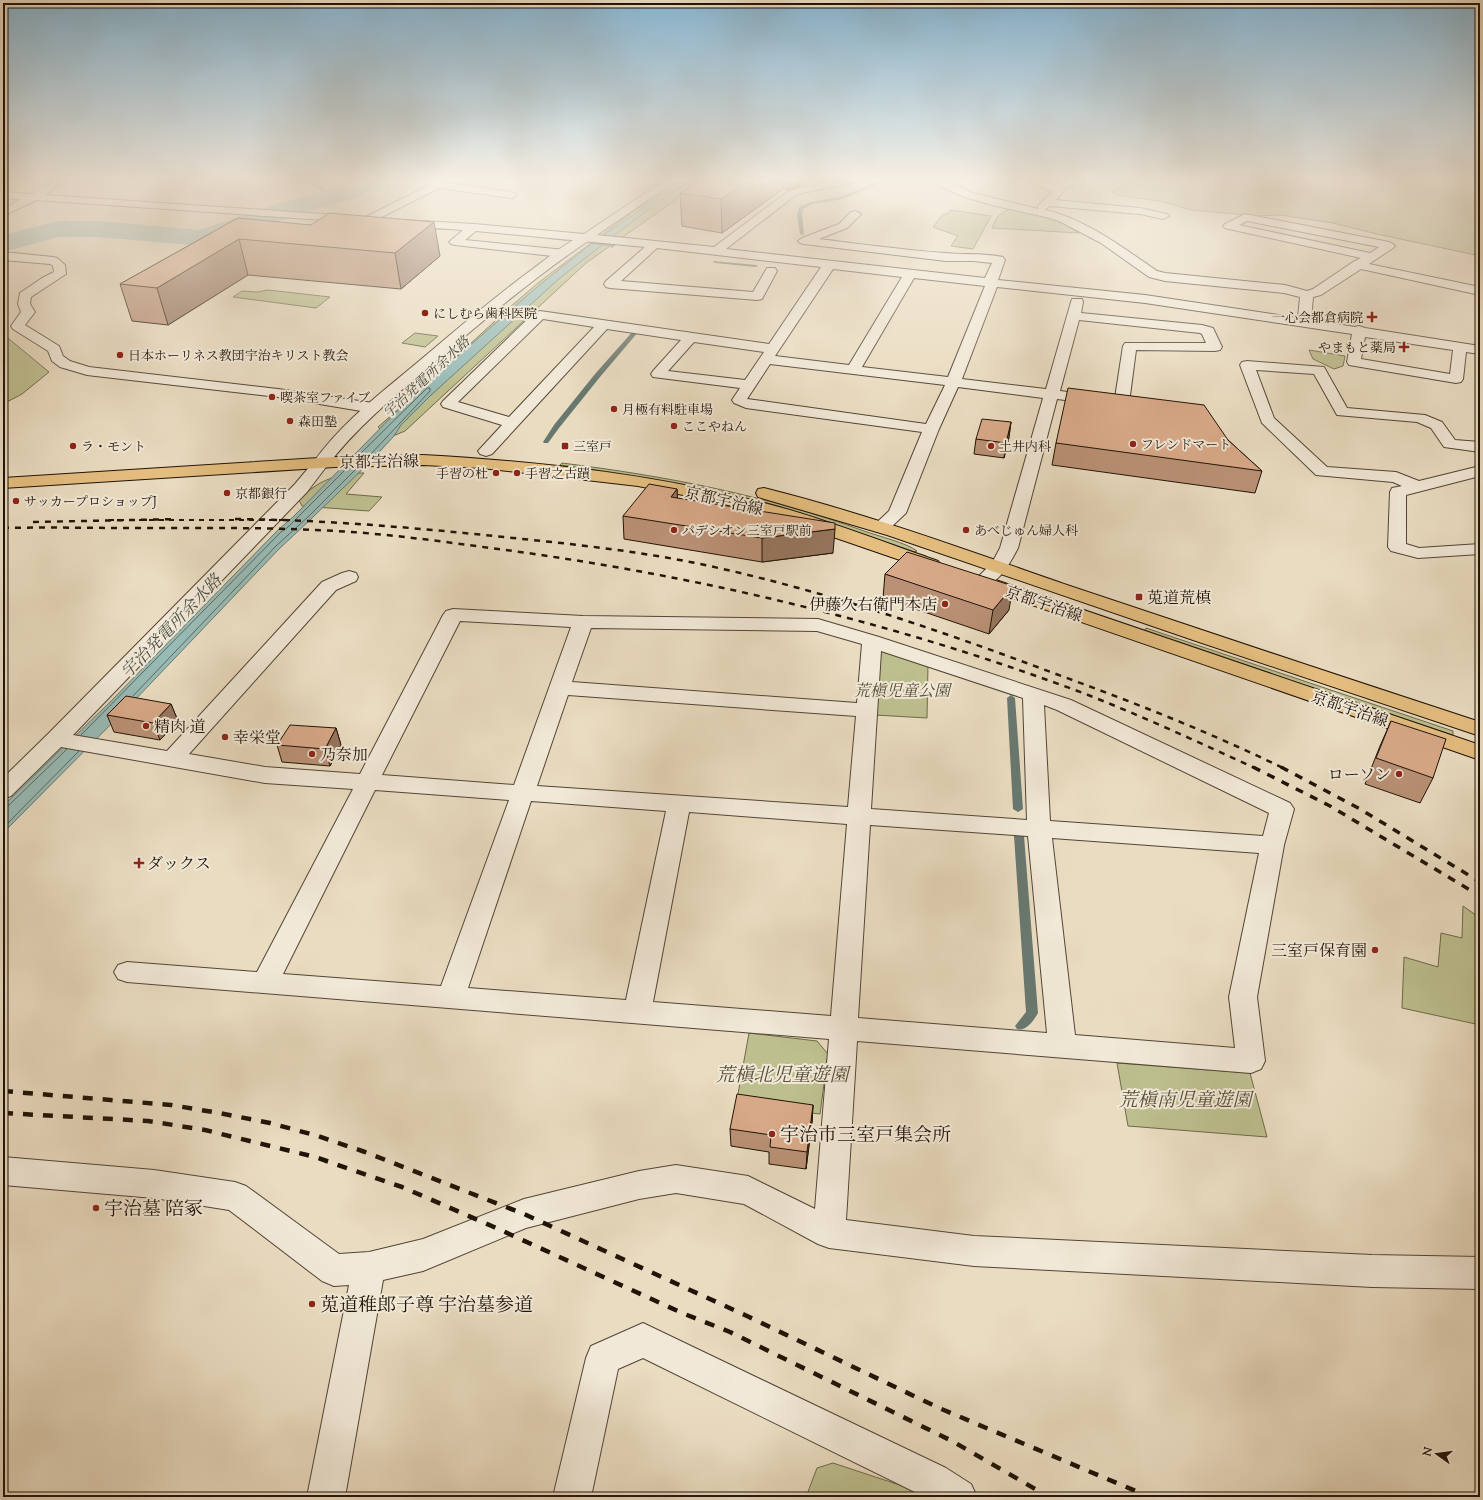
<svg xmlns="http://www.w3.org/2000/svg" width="1483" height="1500" font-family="'Sorts Mill Goudy','Noto Serif JP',serif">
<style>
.green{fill:#bdbf8f;stroke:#6e694b}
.water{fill:#98bbb6;stroke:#687870}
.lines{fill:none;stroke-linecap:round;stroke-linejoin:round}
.shore{stroke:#5c675e;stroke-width:1}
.stream{fill:#687870;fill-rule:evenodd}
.river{fill:#98bbb6;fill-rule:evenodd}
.minor-casing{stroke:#524536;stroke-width:2}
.tertiary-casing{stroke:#524536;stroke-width:2}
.primary-casing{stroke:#201307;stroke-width:2}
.minor{fill:#f1e8d7;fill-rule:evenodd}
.tertiary{fill:#f1e8d7;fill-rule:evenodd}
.primary{fill:#e5be80;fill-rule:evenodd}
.rail-far3{stroke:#201307;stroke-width:2;stroke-dasharray:5 5;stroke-linecap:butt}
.rail-far2{stroke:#201307;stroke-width:2.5;stroke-dasharray:6 6;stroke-linecap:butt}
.rail-far1{stroke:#201307;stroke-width:3.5;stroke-dasharray:8 8;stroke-linecap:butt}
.rail{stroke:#201307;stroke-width:4.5;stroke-dasharray:10 10;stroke-linecap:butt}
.wall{fill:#ba9175;stroke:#201307}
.shaded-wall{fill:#97765f;stroke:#201307}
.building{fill:#d8a988;stroke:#201307}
.poi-dot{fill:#8f2418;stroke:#f1e8d7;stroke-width:1.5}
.labels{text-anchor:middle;stroke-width:4;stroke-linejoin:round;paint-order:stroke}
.far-poi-label{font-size:13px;fill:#201307;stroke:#f1e8d7;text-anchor:start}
.far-water-label{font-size:14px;font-style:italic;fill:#4a4e44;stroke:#f1e8d7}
.street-label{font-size:16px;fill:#201307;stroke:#f1e8d7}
.poi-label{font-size:16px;fill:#201307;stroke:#f1e8d7;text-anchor:start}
.park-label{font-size:16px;font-style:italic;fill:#574f37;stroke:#f1e8d7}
.water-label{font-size:17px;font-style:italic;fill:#4a4e44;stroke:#f1e8d7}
.near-park-label{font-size:19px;font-style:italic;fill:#574f37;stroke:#f1e8d7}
.near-poi-label{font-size:19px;fill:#201307;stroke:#f1e8d7;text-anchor:start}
</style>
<rect width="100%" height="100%" fill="#eadcc1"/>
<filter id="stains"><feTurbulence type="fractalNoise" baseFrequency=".005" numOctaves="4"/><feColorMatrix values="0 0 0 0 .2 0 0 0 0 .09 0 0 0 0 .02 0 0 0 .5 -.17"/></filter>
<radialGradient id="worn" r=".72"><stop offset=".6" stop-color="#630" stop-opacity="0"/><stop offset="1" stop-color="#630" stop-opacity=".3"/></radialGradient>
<path class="green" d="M683,180h28l-27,14 -98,69 -181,168 -12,5 -13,-7 -2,-2 38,-33 93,-86 29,-25 101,-76z
M1133,180h347v76l-103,-22 -44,-11 -53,-8 -22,1 -67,-6 -27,-8 -46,-7 -6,-3z
M1008,209l41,8 10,3 20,13 -87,-5 5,-11z
M951,210l40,6 -18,33 -22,-3 7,-10 -25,-9 10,-13h4z
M268,290l62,7 -14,11 -83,-11 9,-6 15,1z
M415,333l23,3 -13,11 -23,-4z
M3,334l46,38 -27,22 -19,10z
M1309,350l36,6 -2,10 -9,3 -21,-10z
M562,463c103,13 204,32 302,68 14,5 43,12 53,20l-3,1c-42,-14 -84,-30 -127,-43 -74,-22 -150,-34 -227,-44z
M347,473h17l-18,21 36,3 -13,14 -67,-5 -3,-6c17,-17 25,-20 48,-27z
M1146,628l307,103v4l-309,-104z
M879,650l49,14 -1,54 -52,-3z
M1463,906l17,12v107l-78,-17 2,-51 34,10 3,-34 21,5z
M749,1033l68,8 11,13 -8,60 -84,-9z
M1117,1063l133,10 17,64 -139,-11z
M833,1463l94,31 4,3h-125l11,-29z"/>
<path class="water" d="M684,180h7l-41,28 -89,69 -131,119 -29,29 -7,11 -25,27 -58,56 -32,30 -147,154 -129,130v-27l107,-104 169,-173 14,-12 119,-121 125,-109 58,-46z"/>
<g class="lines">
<path class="shore" d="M359,455l68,-67h3v3l-60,64
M133,696l143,-150 33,-30 49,-49
M81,735l200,-203 6,-4 60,-60
M3,809l4,-2 60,-58
M3,828l76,-77"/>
<path class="stream" d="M312,180h4v4l23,12 -4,1 -23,-11z
M690,180h5l-25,15 -4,-1z
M882,180h6l-45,19 -30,5 -10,5 -1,6 2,19 -2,1 -2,-1 -3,-19 2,-8 11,-5 30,-5z
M423,228h41l2,1 -2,1h-43z
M551,237l18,3 -2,1 -18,-2v-2z
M592,242l22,2 2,1 -4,3 -2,-2 -20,-2v-1z
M713,261l43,4 2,1 -2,1 -41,-4 -2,-1z
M634,330l5,1 -39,46 -41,51 -11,15h-4l-1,-1 11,-17 41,-51z
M1011,695l4,3 8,111 -5,3 -5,-3 -6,-111z
M1019,833l3,1 2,2 14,177c-4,7 -12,19 -21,16l-2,-3 11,-14 -12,-176 2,-2z"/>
<path class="river" d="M353,180h31l-3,5 -24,12 -62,19 -93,30 -103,-9h-41l-55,15v-17l55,-14h41l101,9 77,-26 62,-17z"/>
<g class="minor-casing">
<path id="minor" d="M54,180h12l-21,15 308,21 6,3 -6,3 -317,-22 -33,16v-7l18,-10 -18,-1v-6l29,2z
M439,180h13l-3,3 63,9 5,3 -5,3 -73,-10 -67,34 -4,1 -6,-3 2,-2z
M665,180h12l-80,55 117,12 76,-57 48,-10h20l-5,3 -56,11 -71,55 259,29 7,-15 -19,-2h-27l-142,-17 -4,-1 -2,-2 4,-3 37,-14 12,-12 4,-1 6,3 -14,14 -28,11c42,5 84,11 126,14 19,2 39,0 58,4l2,3 -7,20 147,15 153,23 2,-21 -16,-4 -119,-12 -16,-4 -48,-34 -42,-22 -13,-4 -50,-11 -32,-9 -33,-15 -1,-2h14l28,13 67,16 -1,-2 1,-2 13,-13 -22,-10 -1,-2h14l12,5 16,-5h16l-1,2 -23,7 1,2 -8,9 84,8 27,6 2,2 -6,3 -23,-5 -90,-8 -5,4c39,8 80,39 112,61l8,2 120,12 22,6 6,-2 40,-27 8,-4 -132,-29 -4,-1 -2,-2 2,-2 20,-10 144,28 4,2 2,2 -2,2 -24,16 111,23v8l-119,-26 -40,26 -8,2 -2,23 44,7 4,-1 6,2 115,18v8l-14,-2 -3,27 -2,3 -5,1 -107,-18 -2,-3 5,-28 -207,-31 -148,-16 -35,92 84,10 25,-87 1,-3h10l1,3 -2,11 121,12 11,3 9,19 -2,3 -5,1 -79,-1 -7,53 -2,3 -5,1 -65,-8 -39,149c-8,15 -22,43 -43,38l-2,-4 19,-19 8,-15 43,-150 -85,-11 -19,42 -33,84 -19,18 -6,1 -6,-1 -3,-4 17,-16 33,-79 -176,-24 -12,-5 -2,-3 8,-12 -87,-11 -2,-3 2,-3 28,-31 -74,-11 -115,125 -6,2 -6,-2 -2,-3 24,-26 -59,-18 -2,-3 2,-3 92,-89 5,-1 229,33 52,-77 -164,-19 -36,33 132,11 14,-24h8l2,3 -15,28 -5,1 -147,-12 -4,-1 -2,-3 2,-3 39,-34 -169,-16 -11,9 100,10 2,3 -2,3 -4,1 -106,-12 -4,-1 -2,-2 14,-12 -58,-4 -6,-3 6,-3 69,4 110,10zM1247,221l132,26 -9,6 -131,-28zM833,269l69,8 -53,88 -74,-9zM914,278l71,8 -37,91 -86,-10zM543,319l51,8 -85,90 -51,-15zM1079,320l121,13 2,1 4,9h-81l-2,3 -8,52 -55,-7zM1365,337l88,13 -3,24 -89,-15zM694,342l70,10 -19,28 -77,-9zM770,364l175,21 -19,39 -179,-25z
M3,252l50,5 4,1 8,7 1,9 -35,23 -1,7 5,8 -10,13 34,21 4,10 7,5 19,6 189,22 95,14 5,2 3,3 -3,3 -5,2 -95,-16 -191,-22 -27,-8 -8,-6 -4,-10 -35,-22 -2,-3 10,-14 -3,-8 2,-11 22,-15 12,-6 -1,-6 -3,-2 -47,-4z
M1247,361l77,6 23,41 78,7 17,7 13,18 25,2v10l-36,-5 -13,-19 -14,-6 -80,-7 -23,-41 -58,-4 18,48 53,49 69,5 23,9 61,-15v10l-74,19v49l13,4 61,-4v10l-62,4 -27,-7 -3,-4 2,-55 2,-4 10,-2 -9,-4 -77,-7 -54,-52 -22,-58 2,-3z
M321,458l6,2 2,3 -22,29 -234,243 94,16 155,-169 20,-9 7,-2 7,2 2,4 -2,4 -20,9 -147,164 76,13 95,7 83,-159 3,-4 7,-2 130,7 235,3 61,18 192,63 219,103 4,6 -10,36 -27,152 8,64 -4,8 -10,4 -394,-32 -11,179 128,16 398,19 108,2v32l-108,-2 -398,-21 -145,-18 -11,-4 -74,-40 -68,-11 -37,6 -113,29 -103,43 -40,9 -38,217h-38l42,-212 -15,1 -12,-5 -93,-71 -75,-12 -151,-13v-28l151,13 81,12 11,4 93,68 30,-2 54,-13 101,-40 115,-28 37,-6 72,11 67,33 14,-170 -702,-57 -9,-3 -4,-7 4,-7 9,-3 130,10 96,-183 -88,-6 -204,-36 -50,49 -8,3v-21l45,-44 247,-250 20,-24zM460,621l111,6 -57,158 -132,-10zM591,628l226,3 45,13 -5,59 -285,-21zM881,651l142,47 4,122 -156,-11zM568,695l288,21 -8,91 -311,-21zM1044,705l13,5 212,103 -6,23 -213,-15zM375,790l134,10 -68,186 -158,-12zM531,801l135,10 -40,189 -158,-12zM689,812l158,12 -16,192 -178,-14zM870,825l158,11 19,197 -189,-15zM1052,838l207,15 -30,144 6,51 -160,-13z
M643,1323l303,145 25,16 6,13h-52l-282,-139 -25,11 -27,128h-38l33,-139 5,-12z"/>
</g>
<g class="tertiary-casing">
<path id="tertiary" d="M587,234l4,1 2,2 -2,2c-58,39 -110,83 -162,128 -37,31 -73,61 -102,99l-6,2 -6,-2 -2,-3c28,-40 68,-70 105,-101 38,-32 75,-64 116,-94 12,-9 39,-31 53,-34z"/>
</g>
<g class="primary-casing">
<path id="primary" d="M423,455c123,7 248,21 367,55 50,15 99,34 148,51l3,4 -3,4 -6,1 -6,-1 -148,-51 -70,-18 -70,-14 -157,-18 -58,-3 -88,2 -332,21v-10l332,-21z
M764,488c104,26 205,63 306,98 137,46 273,91 410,136v14l-287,-96 -306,-105 -129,-38 -2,-4 2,-4z
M984,576l496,169v15l-503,-174 -2,-4 2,-4z"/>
</g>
<use href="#minor" class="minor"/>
<use href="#tertiary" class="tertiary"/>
<use href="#primary" class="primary"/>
<path class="rail-far3" d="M109,520h181"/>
<path class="rail-far2" d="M235,519c94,1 184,9 278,19 70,7 141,15 210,31 114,26 224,64 333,105 77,28 153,58 227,94
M33,522l144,-3
M3,528c43,-1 86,0 129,0 74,0 147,-1 220,4 54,4 108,12 161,19 195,27 386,73 570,142 59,23 115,49 172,75"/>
<path class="rail-far1" d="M1253,767l77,39 150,90
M1281,767l79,42 120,73"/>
<path class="rail" d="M3,1091l168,14 48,8 51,10 48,13 47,16 159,62 223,102 192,92 211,89
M3,1113l145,8 57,9 110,27 87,30 92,40 188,86 48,19 222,109 97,56"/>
</g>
<path class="wall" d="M701,180h106l-9,7 -10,3 -5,-1 -61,44 -40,-7 -2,-33z
M238,218l202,38 -39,33 -153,-14 -80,50 -36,-4 -12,-37z
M1011,422l-2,15 -5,21 -30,-4 2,-15z
M1228,440l34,31 -7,22 -203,-28 4,-22z
M677,489v9l156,55 -71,9 -138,-23 -1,-23z
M885,574l124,36 -20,24 -106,-36z
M171,704l7,17 -18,19 -46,-8 -7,-17z
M1391,721l42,57 -13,25 -55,-19 15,-38z
M336,728l5,17 -11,21 -48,-4 -5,-17z
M813,1105l-1,17 -6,47 -37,-5v-12l-38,-6 -1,-17z"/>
<path class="shaded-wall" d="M750,180h33v9l-61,44 -1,-34z
M788,180h19l-9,7 -10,3z
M434,222l6,34 -39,33 -6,-36z
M239,239l9,36 -80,50 -11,-37z
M1011,422l-2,15 -5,21 2,-15z
M677,489l1,23 -7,-15z
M835,529l-2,24 -71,9v-24z
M1013,586l-4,24 -20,24 4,-24z
M171,704l7,17 -18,19 -7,-17z
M336,728l5,17 -11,21 -5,-17z
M813,1105l-1,17 -6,47 1,-17z"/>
<path class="building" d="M701,180h49l-29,19 -41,-6z
M329,213l105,9 -39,31 -156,-14 -82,49 -37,-4 118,-66 73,7z
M1068,388l136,17 24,35 34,31 -206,-28z
M982,419l29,3 -5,21 -30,-4z
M649,484l28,5 -6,8 164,26v6l-73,9 -139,-22z
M907,552l106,34 -20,24 -108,-36z
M126,696l45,8 -18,19 -46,-8z
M1391,721l55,18 -13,39 -57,-20z
M290,725l46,3 -11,21 -48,-4z
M737,1094l76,11 -6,47 -37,-5 1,-12 -41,-6z"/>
<linearGradient id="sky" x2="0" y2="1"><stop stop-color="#88b7d4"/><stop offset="0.46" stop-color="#f6efe3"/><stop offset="1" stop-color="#f6efe3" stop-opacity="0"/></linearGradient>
<rect width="1483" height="390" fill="url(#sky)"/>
<g class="poi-dot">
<circle cx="425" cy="313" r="4"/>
<path d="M1370 311h4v4h4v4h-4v4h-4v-4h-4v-4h4z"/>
<path d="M1402 341h4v4h4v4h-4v4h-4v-4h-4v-4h4z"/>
<circle cx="120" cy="355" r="4"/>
<circle cx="272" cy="397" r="4"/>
<circle cx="614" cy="409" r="4"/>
<circle cx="290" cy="421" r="4"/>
<circle cx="674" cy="426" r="4"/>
<circle cx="1133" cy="444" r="4"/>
<circle cx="73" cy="446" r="4"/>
<rect x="561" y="442" width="8" height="8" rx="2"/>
<circle cx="991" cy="446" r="4"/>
<circle cx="496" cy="473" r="4"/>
<circle cx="517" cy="473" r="4"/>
<circle cx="227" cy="493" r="4"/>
<circle cx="16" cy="501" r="4"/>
<circle cx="674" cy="530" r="4"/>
<circle cx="966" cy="530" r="4"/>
<rect x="1135" y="593" width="8" height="8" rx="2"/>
<circle cx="945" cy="604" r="4"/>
<circle cx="146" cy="726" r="4"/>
<circle cx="225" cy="737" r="4"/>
<circle cx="312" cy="754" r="4"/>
<circle cx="1399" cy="774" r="4"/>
<path d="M137 857h4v4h4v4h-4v4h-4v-4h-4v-4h4z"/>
<circle cx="1375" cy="950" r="4"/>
<circle cx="772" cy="1134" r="4"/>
<circle cx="96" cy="1208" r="4"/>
<circle cx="312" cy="1304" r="4"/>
</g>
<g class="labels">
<g class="far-poi-label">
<text x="433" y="318">にしむら歯科医院</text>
<text x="1363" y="322" text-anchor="end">一心会都倉病院</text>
<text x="1396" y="352" text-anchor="end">やまもと薬局</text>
<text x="128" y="360">日本ホーリネス教団宇治キリスト教会</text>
<text x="280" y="402">喫茶室ファイブ</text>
<text x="622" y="414">月極有料駐車場</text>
<text x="298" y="426">森田塾</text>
<text x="682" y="431">ここやねん</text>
<text x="1141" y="449">フレンドマート</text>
<text x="81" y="451">ラ・モント</text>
<text x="573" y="451">三室戸</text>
<text x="999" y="451">土井内科</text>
<text x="488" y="478" text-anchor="end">手習の杜</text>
<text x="525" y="478">手習之古蹟</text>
<text x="235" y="498">京都銀行</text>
<text x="24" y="506">サッカープロショップJ</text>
<text x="682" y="535">パデシオン三室戸駅前</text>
<text x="974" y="535">あべじゅん婦人科</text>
</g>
<g class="far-water-label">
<text transform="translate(426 377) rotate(-43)" y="5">宇治発電所余水路</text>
</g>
<g class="street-label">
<text transform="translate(379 461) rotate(-1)" y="6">京都宇治線</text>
<text transform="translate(724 500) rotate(13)" y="6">京都宇治線</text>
<text transform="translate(1044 603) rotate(19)" y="6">京都宇治線</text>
<text transform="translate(1350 708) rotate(19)" y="6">京都宇治線</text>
</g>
<g class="poi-label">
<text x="1147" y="603">莵道荒槙</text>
<text x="937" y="610" text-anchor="end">伊藤久右衛門本店</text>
<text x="154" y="732">精肉 道</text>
<text x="233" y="743">幸栄堂</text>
<text x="320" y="760">乃奈加</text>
<text x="1391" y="780" text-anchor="end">ローソン</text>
<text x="147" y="869">ダックス</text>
<text x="1367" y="956" text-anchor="end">三室戸保育園</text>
</g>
<g class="park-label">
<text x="902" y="696">荒槇児童公園</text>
</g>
<g class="water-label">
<text transform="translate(171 626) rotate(-46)" y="6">宇治発電所余水路</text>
</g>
<g class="near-park-label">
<text x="782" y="1081">荒槇北児童遊園</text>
<text x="1185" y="1106">荒槇南児童遊園</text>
</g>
<g class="near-poi-label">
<text x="780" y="1141">宇治市三室戸集会所</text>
<text x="104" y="1215">宇治墓 陪冢</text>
<text x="320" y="1311">莵道稚郎子尊 宇治墓参道</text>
</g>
</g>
<rect width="1483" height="1500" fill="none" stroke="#eadcc1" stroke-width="16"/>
<rect x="4" y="4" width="1475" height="1492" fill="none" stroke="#201307" stroke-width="2"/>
<rect x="8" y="8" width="1467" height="1484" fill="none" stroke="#201307"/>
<g transform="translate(1437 1454) rotate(284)" stroke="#f1e8d7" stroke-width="3" paint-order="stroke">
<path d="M0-3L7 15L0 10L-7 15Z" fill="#201307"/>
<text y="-6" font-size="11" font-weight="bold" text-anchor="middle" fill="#201307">N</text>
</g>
<rect width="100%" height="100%" filter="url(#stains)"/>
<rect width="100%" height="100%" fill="url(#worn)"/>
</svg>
